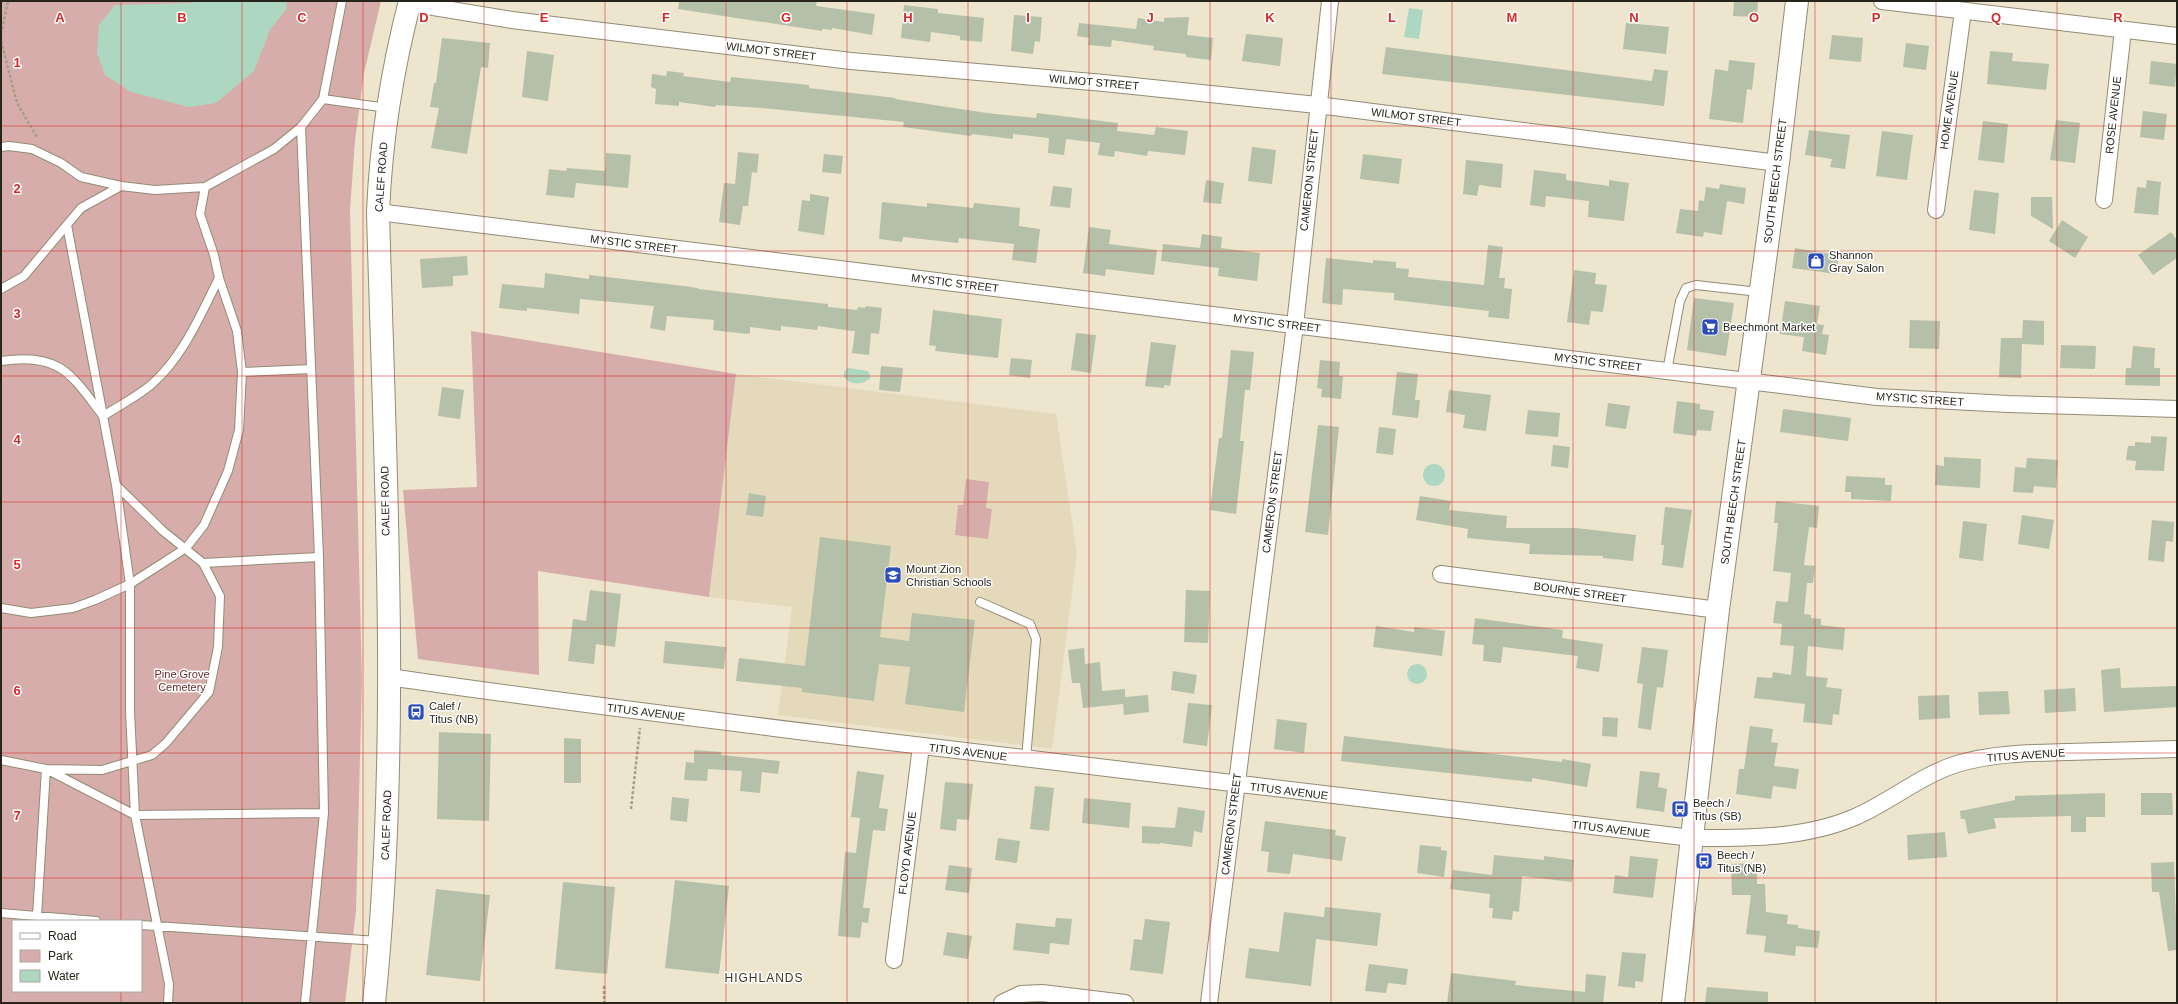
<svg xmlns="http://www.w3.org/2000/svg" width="2178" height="1004" font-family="Arial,sans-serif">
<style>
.built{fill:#e4dabb}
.green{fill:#d7adab;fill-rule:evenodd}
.water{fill:#add7c1}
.building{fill:#b5c0a9}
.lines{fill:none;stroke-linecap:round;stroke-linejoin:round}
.lane-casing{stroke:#938b74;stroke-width:10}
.street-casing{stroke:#938b74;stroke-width:18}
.secondary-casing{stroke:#938b74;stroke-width:24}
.path{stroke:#a49e8b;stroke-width:2.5;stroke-dasharray:3 2;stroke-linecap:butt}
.lane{stroke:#fff;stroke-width:8}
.street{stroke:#fff;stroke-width:16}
.secondary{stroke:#fff;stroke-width:22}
.grid{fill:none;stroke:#d62828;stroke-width:1;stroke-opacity:0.55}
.labels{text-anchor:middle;stroke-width:3;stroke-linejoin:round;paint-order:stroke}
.street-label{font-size:11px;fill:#27241b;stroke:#fff}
.poi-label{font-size:11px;fill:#27241b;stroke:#fff;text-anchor:start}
.park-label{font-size:11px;fill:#662c2c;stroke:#fff}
.neighbourhood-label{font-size:12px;letter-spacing:1px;fill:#3c3622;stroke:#fff}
.grid-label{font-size:13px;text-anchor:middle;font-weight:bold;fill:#d62828;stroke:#fff;stroke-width:3;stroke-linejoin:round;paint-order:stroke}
</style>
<rect width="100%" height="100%" fill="#ede5cd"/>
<path class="built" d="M736,374l320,40 21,140 -25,195 -274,-34 14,-108 -83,-10z"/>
<path class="green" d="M1,1h380l-17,72 -9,68 -5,69 12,470 -6,231 -11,92h-344zM13,921h128v70h-128z
M471,331l265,43 -27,223 -171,-26 1,104 -121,-16 -15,-169 74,-3z
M966,479l23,3 -3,26 6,1 -4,30 -33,-4 3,-30h5z"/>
<path class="water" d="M194,1h92l1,7 -17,22 -16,41 -38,32 -27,4 -58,-15 -26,-17 -8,-22 2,-28 16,-20 76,-2z
M1409,8l14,2 -4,29 -15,-2z
M848,368l20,3 3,6c-6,8 -21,9 -27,0v-5z
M1423 475a11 11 0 1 1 22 0a11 11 0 1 1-22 0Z
M1407 674a10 10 0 1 1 20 0a10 10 0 1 1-20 0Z"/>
<path class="building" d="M679,1h138l-1,5 59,8 -3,21 -40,-7v2l-10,-1v2l-144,-22z
M1734,1h24l-1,16 -24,-1z
M904,5l34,4v4l46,5 -2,24 -22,-2v-4l-29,-4 -1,10 -29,-4z
M1014,15l28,2 -2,25 -5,-1 -2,13 -22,-3z
M1189,17l-2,18 26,3 -2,22 -25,-3v-3l-33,-4 1,-4 -42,-6 -1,7 -23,-2 1,-7 -12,-2 2,-13 57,6 2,-11 26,4v-4z
M1626,23l43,4 -3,27 -43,-5z
M1246,34l37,4 -3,28 -38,-5z
M1832,35l31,3 -2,24 -32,-3z
M442,38l48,5 -2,25 -7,-1 -14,87 -36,-6 8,-40 -9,-1 4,-24h2z
M1906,43l23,3 -3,24 -23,-3z
M1386,47l266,34 2,-12 14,2 -4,35 -282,-32z
M527,51l27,4 -6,46 -26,-4z
M1990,51l23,2 -1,8 37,3 -3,26 -59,-6z
M1729,60l26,3 -3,27 -5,-1 -4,34 -34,-4 6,-50 13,2z
M2151,61l26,3 -2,23 -26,-3z
M667,71l17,2 -1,3 47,6 1,-5 78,8v3l87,10 -1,1 92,14 49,5 1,-5 81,10 -1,8 37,4 2,-8 32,4 -3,24 -37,-4 -1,5 -32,-5 -1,6 -16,-2 2,-12 -34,-4 -2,16 -16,-2 1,-15 -36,-4v5l-41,-5 -1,2 -68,-9 1,-5 -142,-14 -46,-3 -1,2 -36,-5v4l-24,-2 1,-15 -5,-2 1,-13 14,2z
M2143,111l24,3 -3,26 -24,-3z
M2056,120l24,3 -5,40 -25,-3z
M1983,121l25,3 -4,39 -26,-3z
M1809,130l41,5 -5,34 -15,-2 2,-8 -27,-4z
M1882,131l31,4 -6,45 -31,-4z
M1252,147l24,3 -4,34 -24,-3z
M738,152l21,2 -2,19 -5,-1 -4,34h-5l-3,19 -21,-3 5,-39 11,1z
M606,153l25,2 -3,33 -52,-5 -2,15 -28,-3 3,-26 17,2 1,-3 38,3z
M824,154l19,2 -2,18 -19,-2z
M1363,154l39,5 -3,25 -39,-5z
M1466,160l37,4 -2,24 -22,-3 -2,11 -14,-2z
M1534,170l32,4v6l43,6v-6l20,3 -5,38 -36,-4 1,-16 -43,-5 -1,11 -15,-2z
M1206,180l18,3 -3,21 -18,-2z
M2147,180l14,2 -3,33 -24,-2 3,-26 9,1z
M1720,184l26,4 -2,16 -17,-3 -5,34 -18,-3 -1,5 -27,-4 4,-24 18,2 1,-11 5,1 2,-14 13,2z
M1053,186l19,2 -2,20 -20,-2z
M1974,190l25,3 -4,41 -26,-4z
M810,194l19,3 -5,38 -26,-4 4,-31 8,1z
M2031,197h21l1,32 -22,-13z
M882,202l45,5v-4l46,5 1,-5 46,5 -1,18 21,3 -4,34 -24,-3 2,-16 -55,-6 -1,5 -55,-6 -1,5 -23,-3z
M2062,220l26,17 -13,21 -26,-17z
M1089,227l22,3 -2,14 48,6 -3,25 -48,-6 -1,7 -22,-3z
M2171,232l6,8v18l-24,17 -15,-20z
M1202,234l20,3 -1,11 39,5 -3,28 -39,-5 1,-8 -58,-7 2,-17 37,4z
M1488,245l15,2 -4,31h6l-1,10 8,1 -3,30 -21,-2 1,-6 -95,-11v-7l-51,-4 -1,16 -20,-2 4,-45 47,5v-3l23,2v6l13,1 -1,8 76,8z
M1795,248l44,7 -3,19 -44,-6z
M467,256l1,19 -15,1v10l-31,2 -2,-29z
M1574,270l22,3 -1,11 12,1 -4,27 -12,-1 -2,14 -22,-3z
M545,273l44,6v-4l95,11 14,2v1l130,15v3l29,3 1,-3 7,1 1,-2 16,2 -3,26 -8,-1 -2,22 -17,-2 3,-22h-3l-34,-5 -1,4 -36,-4v5l-31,-4v6l-3,1 -34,-4 1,-10 -47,-4 -2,15 -15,-3 4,-22 -74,-7 -1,15 -52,-6v3l-28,-3 3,-24 42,4z
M1694,298l40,5 -8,53 -39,-6z
M1785,301l35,5 -3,18 7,1 -2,9 7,1 -3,20 -24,-4 2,-14 -24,-3z
M933,310l69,9 -4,39 -63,-7 1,-5 -7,-1z
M1910,320l30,1 -1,28 -30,-1z
M2023,320l21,1v24l-22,-1 -1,34 -22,-1 2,-39h21z
M1076,333l20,2 -5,38 -20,-3z
M1151,342l25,3 -6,41 -6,-1v3l-19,-2z
M2061,345l35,1 -1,23 -35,-1z
M2133,346l22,2 -1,20h6v18l-35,-1 1,-17h5z
M1231,350l23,2 -4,38h-5l-5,51h4l-8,73 -26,-4 9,-72h3z
M1011,358l21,2 -2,18 -21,-3z
M1320,360l20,2 -1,14h4l-2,23 -20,-2 1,-8 -5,-1z
M881,366l22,2 -3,24 -21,-2z
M1397,372l21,2 -3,26h5l-2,18 -26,-3z
M442,387l22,3 -4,29 -22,-3z
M1449,390l42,5 -5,36 -23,-3 2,-13 -19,-3z
M1677,401l23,3v5l14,2 -3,20 -14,-1 -1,6 -23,-3z
M1608,403l22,3 -4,23 -21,-3z
M1783,409l68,9 -3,23 -68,-9z
M1528,410l32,3 -2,24 -33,-3z
M1318,425l21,2 -11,108 -23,-3z
M1379,427l17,2 -3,26 -17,-2z
M2151,436l16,1 -3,34 -29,-1 1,-9 -10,-1 2,-14h7v-4l16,1z
M1553,445l17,2 -2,21 -17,-2z
M1944,457l37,2 -1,29 -45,-3 1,-20 8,1z
M2027,458l31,2 -2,28 -22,-2 -1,7 -20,-1 2,-25 11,1z
M1846,476l39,2v7h7l-1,16 -40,-2v-7h-6z
M749,493l17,3 -3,21 -17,-2z
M1420,496l31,5 -2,9 58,6 -1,12h70l60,7 -3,26 -30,-3v-2l-74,-2 1,-10 -63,-6 1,-9 -52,-9z
M1776,501l43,5 -2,22 -8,-1 -5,38 11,1 -2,17h-6l-3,31 7,1v3l10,1v6l24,3 -2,22 -35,-4 -2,30 22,2 -2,9 16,2 -3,26 -6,-1 -1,11 -29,-3 2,-18 -51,-6 3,-21 15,1 1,-6 18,3 3,-29 -14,-1 2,-21 -9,-1 3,-22 12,1 3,-29 -18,-2 5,-48h-4z
M1665,507l27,3 -9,58 -21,-3 2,-20h-3z
M2022,515l32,5 -5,29 -31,-5z
M2152,520l22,2 -1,20 -7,-1 -2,21 -16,-2z
M1963,521l24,3 -4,37 -24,-3z
M820,537l71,9 -11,91 29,4 3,-28 63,7 -11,92 -59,-8 5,-37 -31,-3 -5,37 -72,-9v-4l-66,-7 3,-23 66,8z
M590,590l31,4 -6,53 -19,-3 -2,20 -26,-3 5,-42 13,2z
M1186,590l24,1 -2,52 -24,-1z
M1475,618l88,12 -1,8 41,6 -4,28 -23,-4 2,-12 -75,-9 -2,16 -18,-2 1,-16 -12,-1z
M1376,626l38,6v-5l31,4 -3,25 -69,-9z
M665,641l61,6 -2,22 -61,-6z
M1642,647l26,3 -5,38 -6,-1 -6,43 -13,-2 5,-44 -6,-1z
M1084,648l1,16 15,-2 2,29 23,-2v8l23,-2 1,17 -25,3 -1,-11 -40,4 -3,-25h-8l-4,-33z
M2120,668l1,20 56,-2v21l-73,5 -3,-42z
M1173,671l24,4 -3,19 -23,-4z
M2075,688l1,23 -31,2 -1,-23z
M2008,691l2,23 -31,1 -1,-23z
M1949,695l1,23 -31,2 -1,-24z
M1188,703l24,2 -5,41 -24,-3z
M1603,717l15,1 -1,19 -15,-1z
M1277,719l30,4 -3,30 -30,-4z
M1750,726l23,3 -2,13 7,1 -4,23 25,3 -3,20 -23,-3 -2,13 -35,-5 3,-25h5z
M439,732l52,2 -2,87 -52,-2z
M1344,736l218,26v-3l29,5 -4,23 -55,-9v4l-149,-16 -42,-5z
M564,738l17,1v44h-17z
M694,750l27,2v3l59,6 -2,13 -16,-2 -2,21 -20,-2 2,-20 -34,-2 -1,12 -23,-1 2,-18 8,1z
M857,771l27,4 -5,33 9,1 -3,22 -12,-1 -10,78h7l-2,15 -6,-1 -2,16 -22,-2 7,-84 11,1 4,-35 -9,-1z
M1640,771l20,2 -2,14 9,2 -3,23 -28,-4z
M945,782l28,2 -4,36 -12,-1 -1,12 -16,-2z
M1035,786l19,2 -5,43 -19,-2z
M2105,793v24h-19v15h-15v-16l-77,2 2,10 -28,6 -3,-15h-4l-1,-8 55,-11v-4z
M2141,793h31l1,22h-32z
M672,797l17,2 -2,23 -17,-2z
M1084,798l47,5 -2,25 -47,-5z
M1178,807l27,4 -3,22 -8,-2 -2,16 -32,-4v1l-18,-1v-17l33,2z
M1265,821l71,9 -1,5 11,2 -4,24 -49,-7 -3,20 -23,-2 2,-20 -8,-1z
M1945,832l2,25 -39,3 -1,-25z
M998,838l22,3 -3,22 -22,-3z
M1420,845l21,2v3l6,1 -3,26 -27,-4z
M1494,855l50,5v-4l30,4 -2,22 -50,-6 -3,36 -6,-1 -1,9 -20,-2 1,-10h-4l1,-14 -40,-5 3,-19 39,5z
M1630,856l28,3 -5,39 -40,-5 2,-18 13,2z
M2174,862l3,88 -9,1 -9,-59h-7l-1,-29z
M1757,863v21h8l1,28 22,3 -1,9 11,1v3l22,3 -2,17 -22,-2 -1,10 -31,-4 2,-16 -20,-2 5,-39h-19l-1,-31z
M949,865l23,3 -3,25 -24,-3z
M675,880l54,6 -10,88 -54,-6z
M563,882l52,5 -8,87 -52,-5z
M436,889l54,6 -10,86 -54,-6z
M1325,907l56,6 -4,33 -61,-7 -5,47 -66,-8 4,-30 30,4 5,-40 40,5z
M1056,918l16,1 -3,26 -19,-2 -1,11 -36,-4 3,-27 39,4z
M1145,919l25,3 -7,52 -33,-4 4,-31 8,1z
M947,932l25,4 -4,23 -25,-4z
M1622,952l24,2 -3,28 -8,-1v7l-17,-2z
M1369,964l39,5 -2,16 -18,-2 -2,10 -21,-2z
M1451,973l65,8 -1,4 70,7 1,-18 20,2 -3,27h-156z
M1707,987l61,5v11h-63z"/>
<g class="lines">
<g class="lane-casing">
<path id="lane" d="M323,99l64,9
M301,127l18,430 5,256 -19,190
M1,147l8,-1 23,3 29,14 20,14 40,9 34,4 50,-3 69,-38 27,-22 22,-28 19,-98
M67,225l49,260 14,99v127l5,104 34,169 -1,19
M1,289l23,-13 57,-68 40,-22
M1,361c59,-9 70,13 102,55 16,-10 35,-20 49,-32 31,-27 49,-70 67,-106
M1667,371l13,-70 6,-13 10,-3 63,7
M242,372l69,-3
M203,563l116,-6
M980,602l50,22 6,15 -10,120
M1,608l30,5 42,-5 22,-8 35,-16 56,-36 18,-23 24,-54 11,-41 3,-58 -5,-41 -18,-53 -5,-23 -14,-41 5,-27
M1,760l45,9 56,1 50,-15 14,-12 43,-51 9,-45 2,-51 -17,-33 -40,-32 -47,-46
M1,913l95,8
M37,916l9,-147 89,46 189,-2
M141,925l237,16"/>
</g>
<g class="street-casing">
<path id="street" d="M1882,1l295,35
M409,3l103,17 339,41 253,22 213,22 461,58
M2104,200l19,-170
M1936,210l27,-199
M378,212l1499,185 131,7 169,5
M1441,574l277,36
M389,677c142,21 283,38 425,56 293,36 585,69 878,105 55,0 112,1 163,-21 35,-15 66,-42 102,-53 36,-11 74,-11 111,-12 36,-1 73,-2 109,-3
M894,960l27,-214
M1002,1003l19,-9 21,-1 83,10
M1209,1003l86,-678 35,-324"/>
</g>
<g class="secondary-casing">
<path id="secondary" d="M374,1003c27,-262 11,-528 4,-791 3,-71 14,-142 32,-211
M1673,1003l45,-393 60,-447 19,-162"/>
</g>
<path class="path" d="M1,34l7,-33
M1,41l16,62 20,34
M631,809l9,-81
M604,986v17"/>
<use href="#lane" class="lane"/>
<use href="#street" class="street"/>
<use href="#secondary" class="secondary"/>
</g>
<path class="grid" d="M121,1v920M242,1v1002M363,1v1002M484,1v1002M605,1v1002M726,1v1002M847,1v1002M968,1v1002M1089,1v1002M1210,1v1002M1331,1v1002M1452,1v1002M1573,1v1002M1694,1v1002M1815,1v1002M1936,1v1002M2057,1v1002M1,126h2176M1,251h2176M1,376h2176M1,502h2176M1,628h2176M1,753h2176M1,878h2176M121,991v12"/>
<defs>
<g id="shop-square" transform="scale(0.9)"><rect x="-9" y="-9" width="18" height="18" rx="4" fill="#2c4cbc" stroke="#fff"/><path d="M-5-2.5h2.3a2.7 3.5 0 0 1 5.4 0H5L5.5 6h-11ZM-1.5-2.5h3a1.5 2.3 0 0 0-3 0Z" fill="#fff"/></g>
<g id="supermarket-square" transform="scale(0.9)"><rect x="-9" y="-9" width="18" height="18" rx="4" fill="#2c4cbc" stroke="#fff"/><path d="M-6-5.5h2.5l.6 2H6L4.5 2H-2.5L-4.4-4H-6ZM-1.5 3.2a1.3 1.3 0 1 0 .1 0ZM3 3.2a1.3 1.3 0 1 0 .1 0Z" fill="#fff"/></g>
<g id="school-square" transform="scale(0.9)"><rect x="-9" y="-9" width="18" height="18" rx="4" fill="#2c4cbc" stroke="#fff"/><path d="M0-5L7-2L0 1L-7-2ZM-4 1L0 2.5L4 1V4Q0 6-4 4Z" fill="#fff"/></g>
<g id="bus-square" transform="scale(0.9)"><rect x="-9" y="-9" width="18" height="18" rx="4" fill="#2c4cbc" stroke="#fff"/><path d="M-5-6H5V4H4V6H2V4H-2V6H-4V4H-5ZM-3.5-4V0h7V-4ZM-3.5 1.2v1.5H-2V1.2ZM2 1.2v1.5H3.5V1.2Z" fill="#fff"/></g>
</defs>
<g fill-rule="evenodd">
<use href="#shop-square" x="1816" y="261"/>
<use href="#supermarket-square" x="1710" y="327"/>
<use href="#school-square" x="893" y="575"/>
<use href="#bus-square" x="416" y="712"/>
<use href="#bus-square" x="1680" y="809"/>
<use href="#bus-square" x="1704" y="861"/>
</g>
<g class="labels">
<g class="street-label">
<text transform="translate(771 51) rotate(7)" y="4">WILMOT STREET</text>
<text transform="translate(1094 82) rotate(5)" y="4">WILMOT STREET</text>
<text transform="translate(1949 110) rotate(-82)" y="4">HOME AVENUE</text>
<text transform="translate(2113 115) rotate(-84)" y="4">ROSE AVENUE</text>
<text transform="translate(1416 117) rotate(7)" y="4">WILMOT STREET</text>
<text transform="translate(381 177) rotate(-86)" y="4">CALEF ROAD</text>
<text transform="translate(1309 180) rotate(-84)" y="4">CAMERON STREET</text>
<text transform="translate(1775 181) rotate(-83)" y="4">SOUTH BEECH STREET</text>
<text transform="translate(634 244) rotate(7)" y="4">MYSTIC STREET</text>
<text transform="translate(955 283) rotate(7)" y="4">MYSTIC STREET</text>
<text transform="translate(1277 323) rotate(7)" y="4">MYSTIC STREET</text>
<text transform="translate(1598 362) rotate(7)" y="4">MYSTIC STREET</text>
<text transform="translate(1920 399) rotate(4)" y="4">MYSTIC STREET</text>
<text transform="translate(385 501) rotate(-91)" y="4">CALEF ROAD</text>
<text transform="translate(1272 502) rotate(-83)" y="4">CAMERON STREET</text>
<text transform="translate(1733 502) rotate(-82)" y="4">SOUTH BEECH STREET</text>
<text transform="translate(1580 592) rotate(8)" y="4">BOURNE STREET</text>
<text transform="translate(646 712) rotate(7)" y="4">TITUS AVENUE</text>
<text transform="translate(968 752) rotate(7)" y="4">TITUS AVENUE</text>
<text transform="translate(2026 755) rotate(-4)" y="4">TITUS AVENUE</text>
<text transform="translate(1289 791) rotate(7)" y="4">TITUS AVENUE</text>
<text transform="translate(1231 824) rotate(-83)" y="4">CAMERON STREET</text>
<text transform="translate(386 825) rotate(-88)" y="4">CALEF ROAD</text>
<text transform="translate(1611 829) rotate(7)" y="4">TITUS AVENUE</text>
<text transform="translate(907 853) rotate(-83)" y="4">FLOYD AVENUE</text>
</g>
<g class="poi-label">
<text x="1829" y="259">Shannon<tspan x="1829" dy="13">Gray Salon</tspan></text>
<text x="1723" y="331">Beechmont Market</text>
<text x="906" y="573">Mount Zion<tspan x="906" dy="13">Christian Schools</tspan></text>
<text x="429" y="710">Calef /<tspan x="429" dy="13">Titus (NB)</tspan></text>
<text x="1693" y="807">Beech /<tspan x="1693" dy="13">Titus (SB)</tspan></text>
<text x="1717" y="859">Beech /<tspan x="1717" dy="13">Titus (NB)</tspan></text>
</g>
<g class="park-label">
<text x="182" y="678">Pine Grove<tspan x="182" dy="13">Cemetery</tspan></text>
</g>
<g class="neighbourhood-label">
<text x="764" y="982">HIGHLANDS</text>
</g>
</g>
<g class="grid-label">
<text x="60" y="22">A</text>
<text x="182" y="22">B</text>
<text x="302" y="22">C</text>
<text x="424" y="22">D</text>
<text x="544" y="22">E</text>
<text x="666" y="22">F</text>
<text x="786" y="22">G</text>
<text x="908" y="22">H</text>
<text x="1028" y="22">I</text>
<text x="1150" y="22">J</text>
<text x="1270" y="22">K</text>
<text x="1392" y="22">L</text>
<text x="1512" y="22">M</text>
<text x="1634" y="22">N</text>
<text x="1754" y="22">O</text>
<text x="1876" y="22">P</text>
<text x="1996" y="22">Q</text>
<text x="2118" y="22">R</text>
<text x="17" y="67">1</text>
<text x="17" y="193">2</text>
<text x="17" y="318">3</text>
<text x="17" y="444">4</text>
<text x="17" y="569">5</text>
<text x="17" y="695">6</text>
<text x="17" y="820">7</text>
</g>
<rect width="2178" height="1004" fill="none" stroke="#27241b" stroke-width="4"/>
<rect x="12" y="920" width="130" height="72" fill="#ffffff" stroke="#a9a7a4"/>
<rect x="20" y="933" width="20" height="6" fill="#ffffff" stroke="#a9a7a4"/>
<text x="48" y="940" font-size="12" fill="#27241b">Road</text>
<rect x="20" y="950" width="20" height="12" fill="#d7adab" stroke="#a9a7a4"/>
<text x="48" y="960" font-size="12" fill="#27241b">Park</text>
<rect x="20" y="970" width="20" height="12" fill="#add7c1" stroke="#a9a7a4"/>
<text x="48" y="980" font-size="12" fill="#27241b">Water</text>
</svg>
